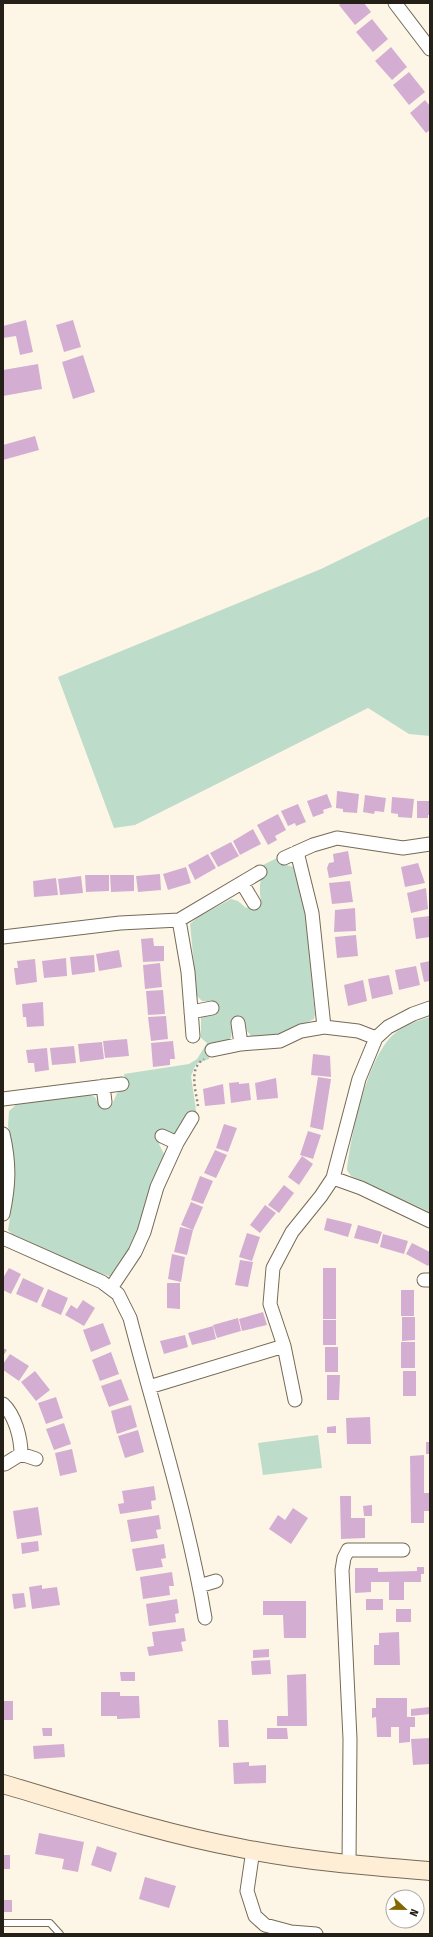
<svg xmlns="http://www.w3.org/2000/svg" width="433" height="1937" font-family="'Fira Sans Condensed',sans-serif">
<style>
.green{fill:#bedcca}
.building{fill:#d3aed2}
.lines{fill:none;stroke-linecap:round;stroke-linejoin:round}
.service-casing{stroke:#756a55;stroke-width:8}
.minor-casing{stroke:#756a55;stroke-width:15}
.secondary-casing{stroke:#756a55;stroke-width:20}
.path{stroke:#928c80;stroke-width:2.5;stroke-dasharray:2 3;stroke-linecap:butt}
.service{stroke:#fff;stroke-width:6}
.minor{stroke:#fff;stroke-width:13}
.secondary{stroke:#feeed6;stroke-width:18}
</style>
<rect width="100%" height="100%" fill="#fdf6e7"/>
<path class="green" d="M430,516v220l-21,-2 -41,-26 -233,117 -21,3 -56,-151 263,-108z
M277,858l3,5 13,4 12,42 10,105 -1,5 -33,16 -28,3 -6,-7 -2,-8 -12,2 -2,13 -22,16v5l-13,5 -5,12 7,48 -11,-5 -10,14 -6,1 -7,-3 -5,13 6,12 -29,89 -24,32 -27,-9 -71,-31 -6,-7 6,-38v-35l-6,-31 1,-15 8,-7 73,-9 5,2 5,10 12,-2 5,-12 9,-4 -2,-15 65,-10 8,-5 10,-16 -6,-5v-21l14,-5 -1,-10 -12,-1 -5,-5 -7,-72 8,-7 33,-18 7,2 8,7 15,-8c-3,-12 1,-22 0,-34z
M430,1017v195l-79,-36 -4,-6c4,-35 20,-113 47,-136 9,-8 25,-14 36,-17z
M318,1435l4,33 -59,7 -5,-32z"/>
<path class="building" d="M342,3h22l7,9 -16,13 -16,-20z
M372,19l16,20 -15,13 -17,-20z
M391,47l16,20 -15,13 -17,-19z
M409,72l16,20 -16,13 -16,-20z
M425,100l5,6v24l-4,3 -16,-20z
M26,320l7,32 -13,3 -4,-19 -13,2v-12z
M73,320l8,27 -17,5 -8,-27z
M83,355l12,37 -22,7 -11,-37z
M38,364l4,25 -39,7v-26z
M35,436l4,14 -36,10v-15z
M337,791l22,3 -2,19 -14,-1v-3l-7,-1z
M327,794l5,13 -9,3 1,3 -11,4 -6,-16z
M365,795l21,3 -2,14 -9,-1 -1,3 -11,-2z
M392,797l22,2 -2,19 -14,-1v-3l-7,-1z
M417,801h13v14h-2v3h-11z
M298,804l8,18 -10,4 -1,-3 -7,3 -7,-15z
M278,814l8,16 -11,6 2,4 -9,5 -11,-20z
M253,829l8,15 -21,11 -7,-14z
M231,842l8,14 -21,11 -8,-14z
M348,851l4,23 -23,4 -2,-10 2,-5 5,-1 -1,-8z
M208,854l8,14 -21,12 -7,-15z
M418,863l7,20 -20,4 -4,-20z
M186,867l5,16 -23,7 -5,-16z
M160,874l1,16 -23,2 -2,-16z
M85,875h24v16l-23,1z
M110,875h24v16l-23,1z
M81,876l2,17 -23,2 -2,-16z
M56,878l2,17 -24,2 -1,-16z
M350,881l3,21 -21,2 -3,-21z
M426,888l2,21 -17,4 -4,-20z
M355,908l1,23 -22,1 1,-22z
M430,916v21l-14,2 -3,-21z
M356,935l2,21 -21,2 -2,-21z
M153,938l1,8h10v15l-21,1 -2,-23z
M119,950l3,17 -23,4 -3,-17z
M94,955l1,17 -23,3 -2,-18z
M66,958l1,18 -23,2 -2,-17z
M35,959l2,23 -21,3 -2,-17h4l-1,-7z
M430,961v20l-6,1 -4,-19z
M160,963l2,24 -17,2 -2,-24z
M416,966l4,19 -21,5 -4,-20z
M389,975l4,19 -21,5 -4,-20z
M363,980l4,21 -19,5 -4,-21z
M163,990l2,24 -17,1 -2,-24z
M43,1002l1,24 -17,1 -1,-10h-3l-1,-13z
M166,1016l2,23 -17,2 -3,-24z
M127,1039l2,17 -24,2 -2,-17z
M173,1041l2,18h-5v6l-17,2 -2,-24z
M102,1042l2,17 -24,3 -2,-18z
M74,1046l2,17 -24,2 -2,-17z
M47,1048l2,22 -14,2 -1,-9h-6l-2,-13z
M313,1054l17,2 1,21 -20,-2z
M318,1077l13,2 -8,51 -13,-3z
M276,1078l2,20 -21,2 -2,-17z
M239,1082v2l10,-1 2,17 -20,3 -2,-20z
M223,1084l2,20 -20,2 -2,-17z
M224,1124l13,4 -9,24 -12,-4z
M308,1131l13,4 -8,24 -13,-4z
M215,1150l12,5 -11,23 -12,-5z
M302,1156l11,8 -14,21 -11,-8z
M200,1176l13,5 -10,23 -12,-4z
M284,1185l10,8 -15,20 -11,-8z
M191,1202l12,5 -10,23 -12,-5z
M265,1205l11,8 -16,20 -10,-8z
M327,1218l25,6 -4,13 -24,-7z
M358,1225l24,7 -4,12 -24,-6z
M180,1227l13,3 -6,25 -13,-3z
M247,1233l13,4 -8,24 -13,-4z
M383,1234l25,7 -4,13 -24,-7z
M412,1243l18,9v11l-2,3 -22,-12z
M172,1254l13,3 -4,25 -13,-3z
M240,1260l13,2 -5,25 -13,-2z
M9,1268l12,6 -10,20 -8,-4v-12z
M323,1268h13v51h-13z
M23,1278l21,10 -7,15 -21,-9z
M167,1283h13v26l-13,-1z
M48,1289l20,9 -7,17 -20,-9z
M401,1290h13v26h-13z
M83,1300l12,8 -11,18 -19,-11 6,-10 6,4z
M263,1312l4,13 -25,6 -3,-12z
M402,1317h13v23l-13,1z
M238,1318l3,13 -24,7 -4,-13z
M323,1320h13v25h-13z
M103,1323l8,21 -20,8 -8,-22z
M213,1326l3,13 -24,6 -4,-12z
M185,1335l3,12 -24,7 -4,-13z
M401,1342h14v26h-14z
M325,1347h13v25h-13z
M3,1348l4,2 -4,6z
M111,1352l8,22 -19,7 -8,-21z
M10,1354l19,12 -10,15 -16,-11v-6z
M35,1371l15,19 -14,11 -15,-19z
M403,1371h13v25h-13z
M327,1375h13l-1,25h-12z
M121,1379l8,21 -20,7 -8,-21z
M56,1397l7,21 -17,6 -8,-21z
M131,1405l6,22 -20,7 -6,-23z
M370,1417l1,27h-24l-1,-26z
M64,1423l7,21 -17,6 -8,-21z
M336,1426v7h-9v-6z
M138,1430l6,22 -19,6 -7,-22z
M426,1442h4v12h-4z
M72,1449l5,23 -17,4 -5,-23z
M424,1455v38h6v18h-6v12h-13l-1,-67z
M154,1486l2,14 -5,1 1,8 -32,5 -2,-10 6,-1 -2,-12z
M340,1496h11v22h14v20l-24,1z
M372,1505v11h-8l-1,-10z
M38,1507l4,28 -25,4 -4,-28z
M293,1508l15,10 -17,26 -22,-15 9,-14 7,5z
M159,1515l2,14 -5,1 2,8 -27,4 -4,-22z
M38,1541l1,10 -17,3 -1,-11z
M164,1544l2,14 -5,1 2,8 -27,4 -4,-22z
M417,1567h7v7h-3v8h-17v18h-15v-18h-18v10l-16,1v-25h23v4l39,-1z
M172,1572l2,14h-5l1,9 -27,4 -3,-22z
M42,1585v4l15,-2 3,18 -28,4 -3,-22z
M24,1593l2,14 -12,2 -2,-15z
M177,1599l2,14 -4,1 1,8 -27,4 -3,-22z
M366,1599h17v11h-17z
M263,1601h43v37h-22l-1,-23h-20z
M396,1609h15v13h-15z
M184,1628l2,13 -5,1 2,9 -34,5 -2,-9 7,-1 -2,-14z
M399,1632l1,33h-26v-20h5v-12z
M269,1649v8l-16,1v-8z
M270,1660l1,14 -19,1 -1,-14z
M120,1672h15v9h-14z
M306,1674l1,52h-30v-10h11l-1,-41z
M101,1692h19v4h19l1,22 -23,1v-3h-16z
M376,1698h31v19h8v10h-5v15l-11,1v-16h-8v10h-14l-1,-20 -4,1v-10h4z
M3,1701h10v19h-10z
M430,1707v7l-19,2v-7z
M218,1720h10l1,27h-10z
M42,1728h10v8h-9z
M267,1728h20l1,11h-21z
M430,1738v26l-17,1 -2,-26z
M64,1744l1,13 -31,2 -1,-13z
M249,1762v4l17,-1v18l-32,1 -1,-21z
M39,1833l45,9 -6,30 -16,-3 2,-10 -29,-5z
M97,1846l20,7 -6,19 -20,-7z
M3,1855h7v14h-7z
M145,1877l31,9 -7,22 -30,-9z
M3,1900h9v12h-9z"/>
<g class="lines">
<g class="service-casing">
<path id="service" d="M3,1923h47l10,11"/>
</g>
<g class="minor-casing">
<path id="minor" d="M395,3l35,46
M297,852l15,61 12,114
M284,858l29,-13 24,-7 66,10 27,-4
M242,883l12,20
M179,920l9,52 5,64
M3,937l117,-14 59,-3 81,-48
M191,1012l21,-4
M238,1023l3,21
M212,1050l29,-6 39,-3 21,-10 23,-4 34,4 18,7
M103,1086l2,16
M3,1099l119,-15
M3,1134c7,30 6,51 0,80
M162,1136l15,7
M333,1178l28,10 69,33
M3,1238l99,44 16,12 12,24c26,100 58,199 75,300
M424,1280h6
M111,1288l24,-36 9,-20 13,-45 20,-44 15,-25
M149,1387l135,-41
M295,1400l-11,-54 -14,-42 3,-36 19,-36 29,-36 12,-18 26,-99 17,-41 12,-11 25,-13 17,-6
M3,1404c12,11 18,34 18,50l15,5
M5,1464l16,-10
M199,1586l17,-5
M253,1850l-6,41 8,25 10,9 26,7 25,2
M349,1865l1,-126 -8,-169 2,-12 4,-8h55"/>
</g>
<g class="secondary-casing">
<path id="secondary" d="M3,1784c78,23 157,49 237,64 63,13 127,18 190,23"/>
</g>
<path class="path" d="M198,1106c-2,-15 -10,-38 6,-47"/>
<use href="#service" class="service"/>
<use href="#minor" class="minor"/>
<use href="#secondary" class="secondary"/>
</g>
<rect width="433" height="1937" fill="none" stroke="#252017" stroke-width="8"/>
<g transform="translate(405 1909) rotate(112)"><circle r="19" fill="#ffffff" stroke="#a8a6a2"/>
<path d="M0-3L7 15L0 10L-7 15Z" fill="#856700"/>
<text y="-6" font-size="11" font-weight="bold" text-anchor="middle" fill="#252017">N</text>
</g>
</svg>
